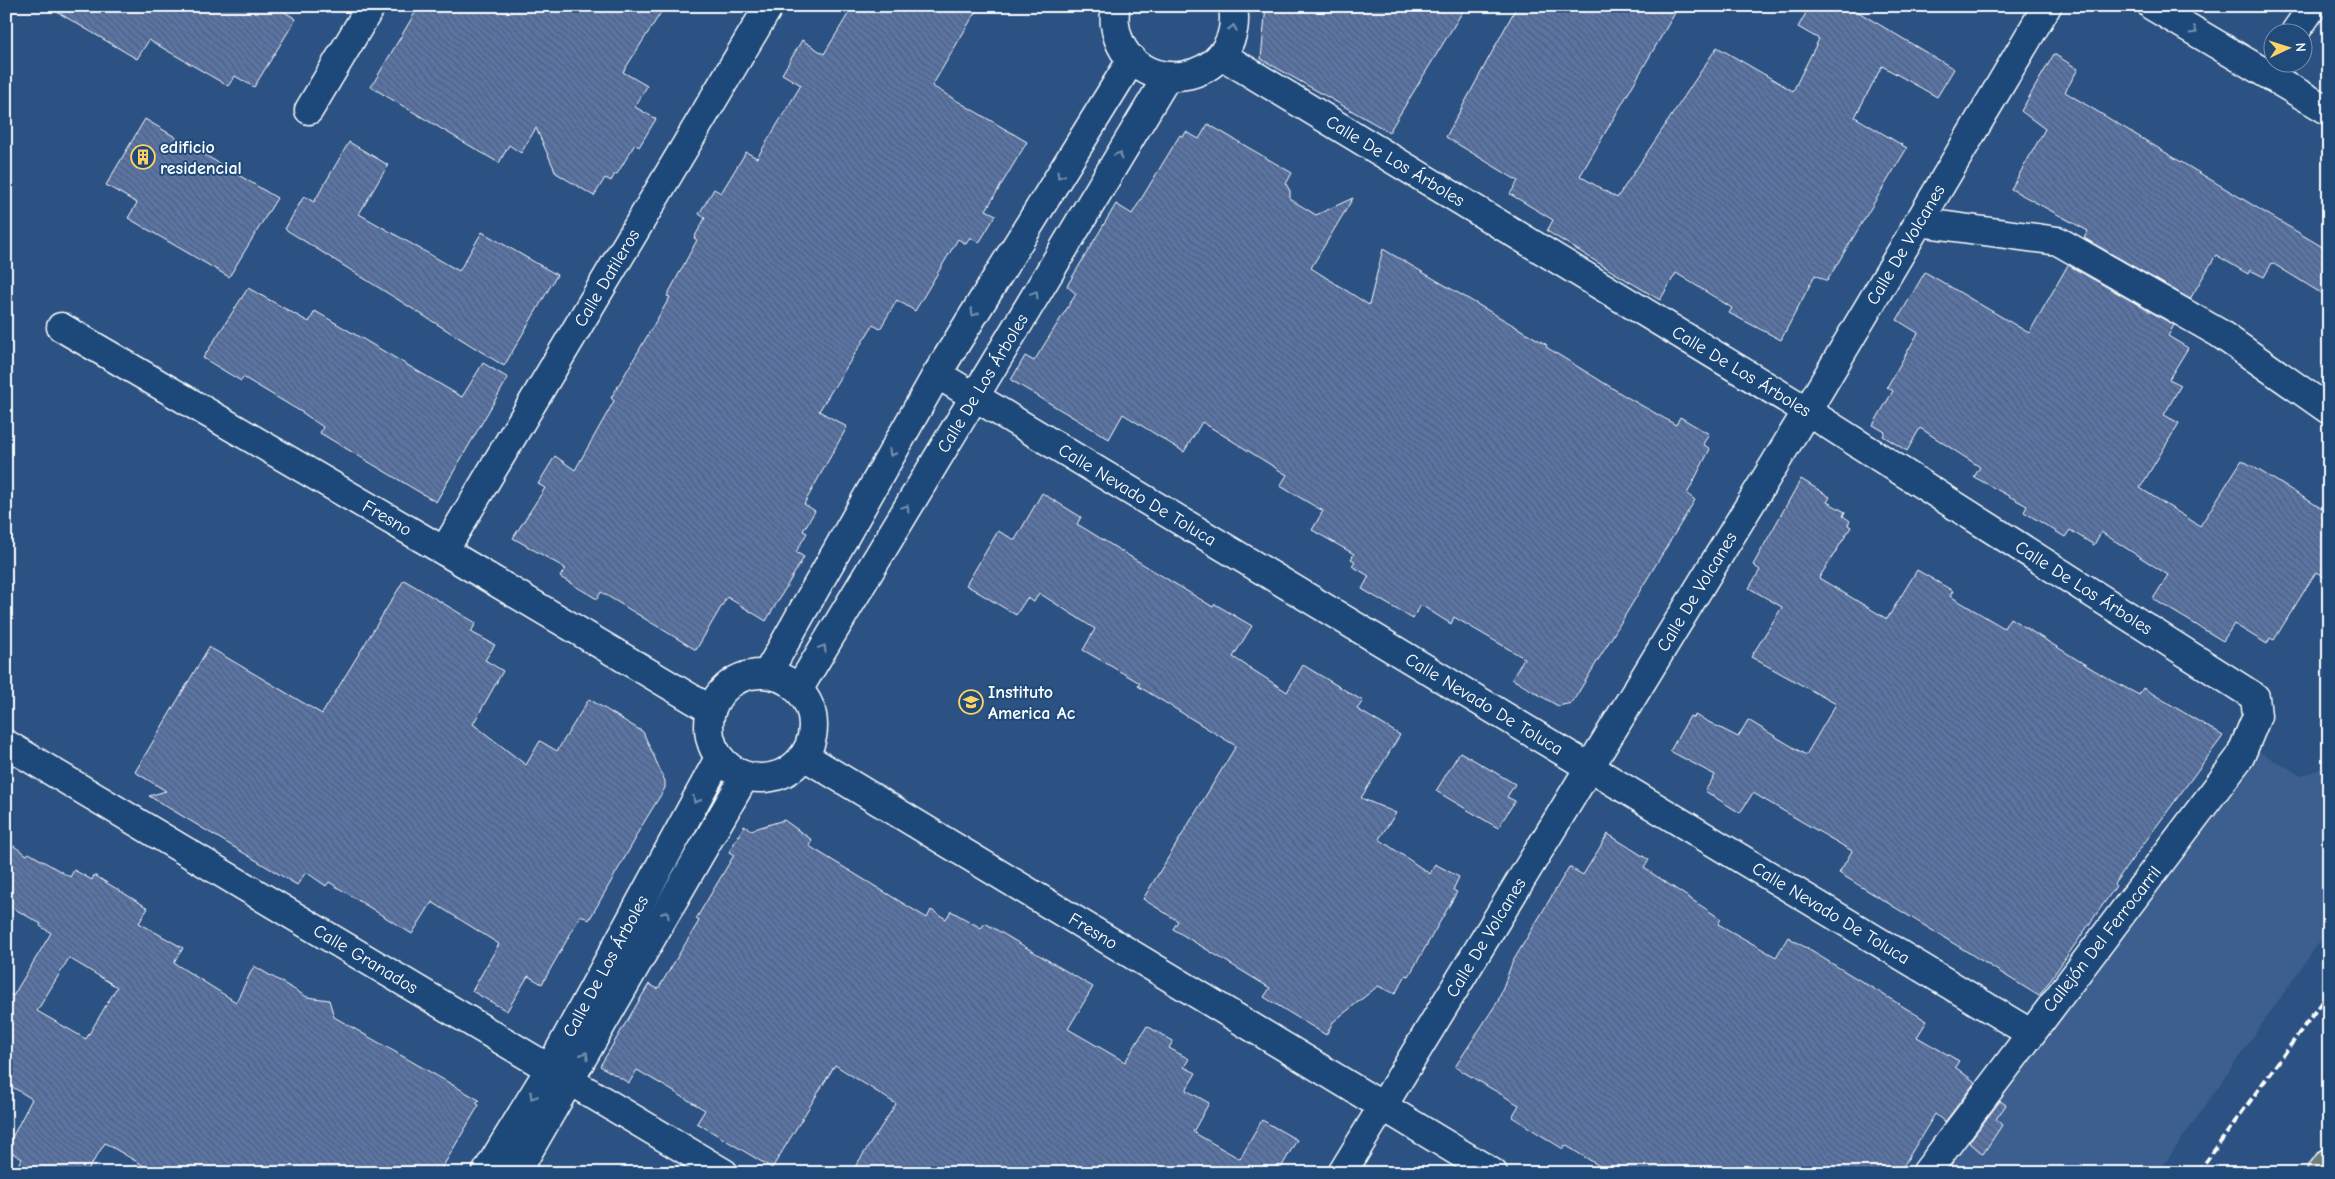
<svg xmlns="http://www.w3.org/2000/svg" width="2335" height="1179" font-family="'Comic Neue',sans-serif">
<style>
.built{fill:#3d5f8f}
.building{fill:url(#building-back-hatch);stroke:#fff;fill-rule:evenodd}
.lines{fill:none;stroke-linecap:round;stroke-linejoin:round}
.minor-casing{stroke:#fff;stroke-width:31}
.major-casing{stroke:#fff;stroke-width:31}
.minor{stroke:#1f4a7a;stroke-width:28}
.major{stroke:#6c7f7c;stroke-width:28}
.rail{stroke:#fff;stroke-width:4;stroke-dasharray:8 4;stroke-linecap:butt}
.oneway{stroke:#7992af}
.labels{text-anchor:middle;stroke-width:4;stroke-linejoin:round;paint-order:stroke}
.poi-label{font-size:18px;font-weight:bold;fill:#fff;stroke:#1f4a7a;text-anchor:start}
.street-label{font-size:18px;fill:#fff;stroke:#1f4a7a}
</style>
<defs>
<pattern id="building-back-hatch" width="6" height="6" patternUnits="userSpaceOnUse" patternTransform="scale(1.25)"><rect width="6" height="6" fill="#5a74a5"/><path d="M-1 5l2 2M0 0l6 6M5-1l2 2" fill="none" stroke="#536078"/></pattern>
</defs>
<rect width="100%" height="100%" fill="#2b5283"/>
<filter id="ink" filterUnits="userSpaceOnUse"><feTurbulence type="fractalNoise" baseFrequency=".02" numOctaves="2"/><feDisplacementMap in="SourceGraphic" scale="10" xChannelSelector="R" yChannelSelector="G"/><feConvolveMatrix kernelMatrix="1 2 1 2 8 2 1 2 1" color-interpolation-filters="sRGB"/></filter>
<g filter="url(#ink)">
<path class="built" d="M2254,749l48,27 27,-11v163l-171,245h-217z"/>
<path class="building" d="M47,6h228l21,13 -42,68 -19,-11 -7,10 -79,-46 -12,19z
M419,6h246l-42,66 24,14 -12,21 21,12 -17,28 -4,-3 -18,30h-2l-4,7 -6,-3 -11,18 -38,-23 -20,-45 -15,25 -12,-8 -10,18 -128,-76z
M853,6h126l-47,80 95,56 -41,68 10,5 -17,28 -9,-6 -4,7 -8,-5 -43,72 -18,-11 -17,29 -7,-4 -54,86 28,16 -43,77 11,7 -12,20 4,2 -11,19 8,5 -38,64 -39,-24 -31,53 -95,-58 -4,7 -37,-22 5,-9 -52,-30 32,-50 -7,-4 17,-28 20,14 39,-69 -3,-3 59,-101 -3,-1 30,-56 -3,-2 11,-20 -6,-4 15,-25 7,4 25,-41 11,6 44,-73 -19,-11 20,-34 22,14z
M1266,6h200l-77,126 -128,-73z
M1517,6h162l-99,170 37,22 100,-151 76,44 26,-52 -21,-12 12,-21h38l106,63 -17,28 -55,-31 -27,51 52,31 -80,133 -12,-6 -34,65 -52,-27 3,-5 -56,-35 -16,27 -50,-30 -63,-39 6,-11 -43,-26 8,-13 -72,-44z
M2054,54l24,15 -13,23 264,159v47l-57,-35 -8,14 -14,-7 -2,4 -32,-19 -26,44 -106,-61 4,-7 -77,-42 34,-60 -24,-18z
M145,119l132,79 -48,79 -101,-59 9,-15 -31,-18z
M1208,124l84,49 -6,11 4,7v8l26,16 37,-17 -42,70 58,37 14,-56 164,96 -1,2 79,49 51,29 4,-8 29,17 -6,10 7,5 -23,45 8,6 -123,203 -14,3 -46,-27 12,-21 -70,-41 -3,7 -30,-19 -8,14 -51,-30 7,-13 -17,-10 3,-5 -4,-2 3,-5 -42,-24 11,-19 -43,-25 7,-11 -85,-53 -18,30 -61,-38 -14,25 -98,-59 14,-24 9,5 42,-67 -9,-8 49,-82 16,10 48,-79 3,2 3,-5 13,7z
M349,142l39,23 -29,49 100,57 23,-39 75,43 -53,91 -219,-137 19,-33 10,6z
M2068,265l106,60 -6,11 20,12 -19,31 12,6 -17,30 15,8 -39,65 60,38 42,-66 87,53v67l-13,-8 -42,68 -4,-2 -3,6 -33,-20 -11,17 -70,-42 15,-24 -67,-43 -7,13 -24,-15 -5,7 -41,-25 3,-6 -53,-29 6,-10 -60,-39 -13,23 -24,-15 2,-4 -12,-7 20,-34 -6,-4 31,-54 -21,-13 28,-48 104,61z
M248,288l61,34 6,-11 147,86 21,-34 25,15 -72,124 -116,-69 3,-6 -20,-14 -60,-36 -2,4 -38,-23z
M1801,479l29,18 -3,5 18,10 -2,4 7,5 -2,4 3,2 -32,51 68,41 30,-49 36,21 -3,5 54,32 6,-10 92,57 37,20 4,-7 80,48 -109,148 2,2 -77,110 -200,-123 13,-22 -99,-58 -13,20 -35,-22 10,-16 -45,-24 20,-35 4,2 1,-3 43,22 10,-17 58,35 30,-51 -85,-47 31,-50 -33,-19 11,-18 -7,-5z
M1042,493l39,24 -4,7 136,83 2,-3 37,22 -19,31 54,35 16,-27 60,36 -6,8 43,26 -39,63 35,15 -17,26 51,35 5,-10 24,13 -6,13 4,2 -48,84 -3,-1 -11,19 -17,-8 -45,36 -7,13 -62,-38 6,-9 -97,-59 5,-8 -35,-22 93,-153 -98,-60 2,-3 -57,-33 12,-21 -56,-36 -5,9 -7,-4 -11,17 -50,-30 32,-54 17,9z
M404,580l72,43 -5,9 24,13 -10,15 18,11 -30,53 53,41 14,-24 17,10 32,-52 54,33 22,49v7l-30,49 1,1 -47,82 -8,-5 -39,69 -14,-8 -21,35 -35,-20 27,-47 -67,-42 -20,32 -83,-52 -3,4 -20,-14 -9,13 -148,-89 17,-5 -31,-19 74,-125 113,67z
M1460,752l55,32 -8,13 8,4 -17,27 -62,-37z
M784,820l28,20 -3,6 118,72 4,-8 15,9 5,-8 30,17 4,-5 108,64 -25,42 57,33 22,-36 26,15 -4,7 20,11 -5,8 12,6 -10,17 23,13 -16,29 47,27 22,-39 35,20 -19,33h-427l45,-69 -61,-39 -63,103 -75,-45 8,-13 -68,-40 -8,13 -29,-17 49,-82 9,5 41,-68 -3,-2 38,-64 -5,-3 15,-26 7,4z
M1608,834l41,26 -5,8 77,51 -3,5 58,33 12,-20 139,84 -10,16 42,24 -4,6 20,15 -30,40 -10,-8 -36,59h-288l-46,-28 -2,4 -51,-32 7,-12 -64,-38 43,-66 14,-38 57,-96 14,8z
M6,841l21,14 2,-2 41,24 4,-7 18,10 2,-5 54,33 -9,15 44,25 -9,15 62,39 18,-36 53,31 22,3 5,17 145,83 -3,3 3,2 -40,68h-283l-51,-30 -19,30h-74l10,-14 -16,-10 26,-50 -26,-16v-91l7,4 38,-63 -11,-7 1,-2 -35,-20zM69,958l48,29 -31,52 -49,-28z
M2000,1101l6,4 -10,14 6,6 -19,29 -14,-12z"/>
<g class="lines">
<g class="minor-casing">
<g id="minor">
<path d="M1115,6c0,6 -1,13 0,19 12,79 131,62 118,-19"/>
<path d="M2152,6l177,105"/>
<path d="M2295,32l18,-26"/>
<path id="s1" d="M1221,55l586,356 448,286 2,19 -17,41 -314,416"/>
<path d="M309,110l62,-104"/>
<path d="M1918,222l140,19 161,92 110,77"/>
<path id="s2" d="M61,327l383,224 267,159"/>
<path id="s3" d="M937,374l1093,659"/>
<path id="s4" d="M444,551l325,-545"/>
<path d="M767,674l170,-300 195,-315"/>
<circle cx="761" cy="726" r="52"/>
<path id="s5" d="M798,690l369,-613"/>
<path id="s6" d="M6,744l718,429"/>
<path id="s7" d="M804,756l689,417"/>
<path id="s8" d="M486,1173l64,-105 169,-310"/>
<path d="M516,1173l229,-397"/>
<path id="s9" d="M1342,1173l465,-762 240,-405"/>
</g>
</g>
<g class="major-casing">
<path id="major" d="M2321,1173l8,-11"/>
</g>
<use href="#minor" class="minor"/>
<use href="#major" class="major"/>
<path class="rail" d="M2198,1173l131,-181"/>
</g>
<defs><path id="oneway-chevron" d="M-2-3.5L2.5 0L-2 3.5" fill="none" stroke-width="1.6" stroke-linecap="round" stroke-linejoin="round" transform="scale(1.25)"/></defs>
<g class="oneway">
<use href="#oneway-chevron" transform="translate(1233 28) rotate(-80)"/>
<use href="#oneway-chevron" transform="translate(2194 31) rotate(31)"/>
<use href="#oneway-chevron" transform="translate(1119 155) rotate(-59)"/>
<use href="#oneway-chevron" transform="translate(1060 175) rotate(122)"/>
<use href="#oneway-chevron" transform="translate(1035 294) rotate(-59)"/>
<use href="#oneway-chevron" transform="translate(974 313) rotate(122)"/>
<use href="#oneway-chevron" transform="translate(892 453) rotate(120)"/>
<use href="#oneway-chevron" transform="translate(906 508) rotate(-59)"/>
<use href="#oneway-chevron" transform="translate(823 648) rotate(-59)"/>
<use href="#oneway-chevron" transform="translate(696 800) rotate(119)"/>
<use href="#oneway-chevron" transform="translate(666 914) rotate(-60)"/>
<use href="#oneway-chevron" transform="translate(585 1055) rotate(-60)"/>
<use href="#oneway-chevron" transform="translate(533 1096) rotate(122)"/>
</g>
</g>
<defs>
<g id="building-ring" transform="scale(1.25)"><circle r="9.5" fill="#1f4a7a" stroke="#ffd166" stroke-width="1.5"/><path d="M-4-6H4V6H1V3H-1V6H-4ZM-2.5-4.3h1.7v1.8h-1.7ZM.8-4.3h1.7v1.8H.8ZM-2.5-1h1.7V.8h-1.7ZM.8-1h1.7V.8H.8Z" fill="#ffd166"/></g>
<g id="school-ring" transform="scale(1.25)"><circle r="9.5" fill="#1f4a7a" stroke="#ffd166" stroke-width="1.5"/><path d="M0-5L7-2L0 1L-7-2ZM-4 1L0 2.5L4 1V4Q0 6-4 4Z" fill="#ffd166"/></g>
</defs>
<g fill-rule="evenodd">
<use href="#building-ring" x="143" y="157"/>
<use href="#school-ring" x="971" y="702"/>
</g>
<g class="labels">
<g class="poi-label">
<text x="160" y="153">edificio<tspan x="160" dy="21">residencial</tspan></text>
<text x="988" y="698">Instituto<tspan x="988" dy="21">America Ac</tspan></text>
</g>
<g class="street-label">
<text dy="6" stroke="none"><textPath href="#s1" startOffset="204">Calle De Los Árboles</textPath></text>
<text dy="6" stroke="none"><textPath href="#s9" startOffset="1086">Calle De Volcanes</textPath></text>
<text dy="6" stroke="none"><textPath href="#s4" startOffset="318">Calle Datileros</textPath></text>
<text dy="6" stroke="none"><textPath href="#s1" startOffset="609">Calle De Los Árboles</textPath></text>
<text dy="6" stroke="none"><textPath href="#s5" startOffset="358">Calle De Los Árboles</textPath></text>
<text dy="6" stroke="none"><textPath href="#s3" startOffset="234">Calle Nevado De Toluca</textPath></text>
<text dy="6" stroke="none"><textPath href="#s2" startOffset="378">Fresno</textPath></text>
<text dy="6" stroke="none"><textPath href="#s1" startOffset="1014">Calle De Los Árboles</textPath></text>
<text dy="6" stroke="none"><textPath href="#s9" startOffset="681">Calle De Volcanes</textPath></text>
<text dy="6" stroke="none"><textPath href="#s3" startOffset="639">Calle Nevado De Toluca</textPath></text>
<text dy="6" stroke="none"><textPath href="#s3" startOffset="1044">Calle Nevado De Toluca</textPath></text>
<text dy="6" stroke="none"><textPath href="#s7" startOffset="338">Fresno</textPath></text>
<text dy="6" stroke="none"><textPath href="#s9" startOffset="276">Calle De Volcanes</textPath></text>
<text transform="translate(2102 939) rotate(-52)" y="6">Callejón Del Ferrocarril</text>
<text dy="6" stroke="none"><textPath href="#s6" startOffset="419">Calle Granados</textPath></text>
<text dy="6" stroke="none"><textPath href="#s8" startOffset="239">Calle De Los Árboles</textPath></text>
</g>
</g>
<rect width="2335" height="1179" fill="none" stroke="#1f4a7a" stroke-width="25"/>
<rect x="12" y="12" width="2310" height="1154" fill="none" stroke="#fff" stroke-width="2" filter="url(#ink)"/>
<g transform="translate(2288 48) rotate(86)"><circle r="24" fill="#1f4a7a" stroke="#7992af"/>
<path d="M0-4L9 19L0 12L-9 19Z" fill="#ffd166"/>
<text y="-8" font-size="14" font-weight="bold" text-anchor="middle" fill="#ffffff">N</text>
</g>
</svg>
